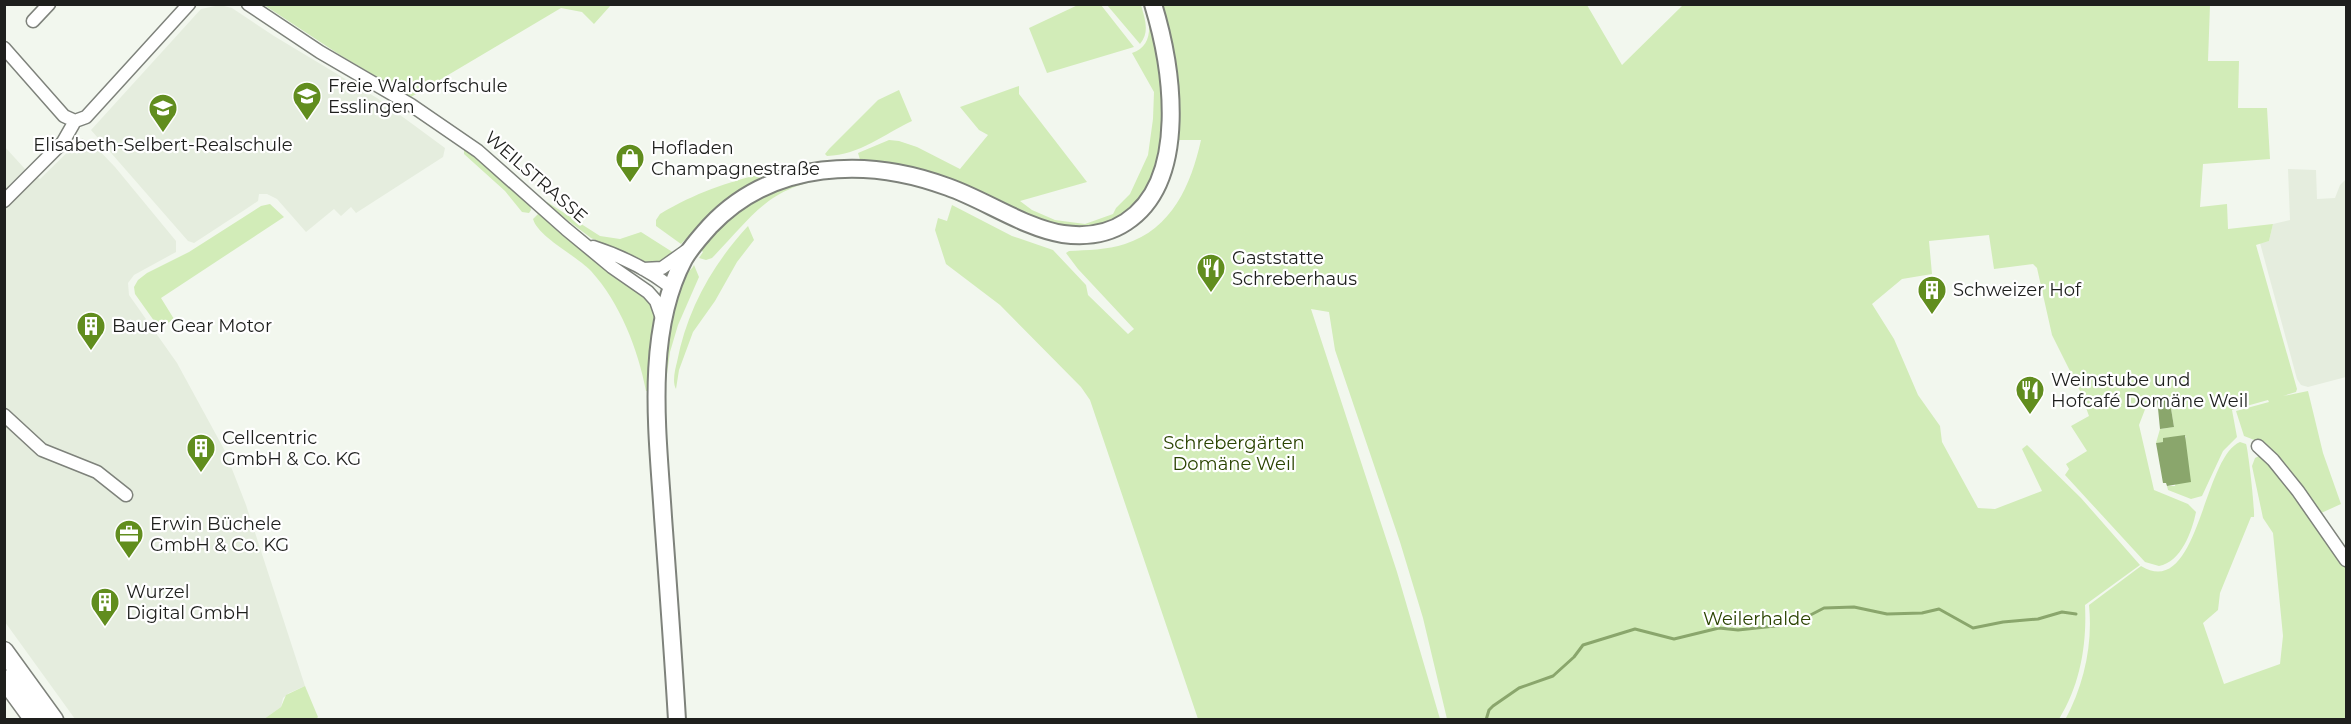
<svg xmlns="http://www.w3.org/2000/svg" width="2351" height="724" font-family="Montserrat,sans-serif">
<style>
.built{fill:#e5edde}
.green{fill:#d2ecb8}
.water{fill:#8aa66c}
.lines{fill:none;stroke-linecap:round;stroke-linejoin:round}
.stream{stroke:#8aa66c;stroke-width:3}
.minor-casing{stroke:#7e827b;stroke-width:15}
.major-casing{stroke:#7e827b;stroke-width:20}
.highway-casing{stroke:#7e827b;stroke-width:21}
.minor{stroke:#fff;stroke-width:12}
.major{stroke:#fff;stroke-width:16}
.highway{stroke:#fff;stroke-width:18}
.labels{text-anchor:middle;stroke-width:4.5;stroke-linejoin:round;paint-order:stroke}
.poi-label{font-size:18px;fill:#1e1f1d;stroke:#fff;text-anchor:start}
.street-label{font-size:18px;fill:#1e1f1d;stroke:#fff}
.park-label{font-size:18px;fill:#2a4301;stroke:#fff}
</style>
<rect width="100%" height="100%" fill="#f2f7ee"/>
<path class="built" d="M220,5l12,3 42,28 103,62 68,50 -2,9 -87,56 -5,-6 -10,9 -7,-7 -28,23 -29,-33 -10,-5h-8l-1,7 -12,8 -52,34 -6,-2 -97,-111 110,-121z
M82,138l11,6 22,23 61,74v11l-42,23 -6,8 1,12 48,68 48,88 21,54 59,181 -16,7 -6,5 -2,9 -17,12h-189l-70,-97 -1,-476 21,23 15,10z
M2288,169l28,1 1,29 18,-1 5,-13 6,-6v198l-38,10 -7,-2 -4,-6 -37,-136 9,-2 4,-17 17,-4z"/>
<path class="green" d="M1080,4l21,1 33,42 -87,26 -18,-45z
M264,5h347l-17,19 -12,-12 -21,-4 -150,89 -71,-42z
M1107,5h34c4,14 9,27 -1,39z
M1158,5h429l35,60 61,-60h527l-2,56h31l-1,47h29l3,51 -67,5 -3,43 27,-3 1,25 45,-5 -4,17 -13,4 41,144 -1,3 -13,4 25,-5 15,62 18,51 -22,10 -62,-73 -13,-5 -8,-25 33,-9 -1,-2 -36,10 5,27 -14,14 -21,45 -11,3 -23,-9 -1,-4h8l11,-50 -22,2v4l-8,1 4,-14 14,-2 -5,-31 -20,3 -10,26 15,65 34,14 8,8c-4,20 -15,50 -37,54l-14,-4 -80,-87 4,-6 -3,-5 21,-13 -16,-25 18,-10 -9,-25 -28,-56 -15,-67 -4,-4 -39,5 -5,-34 -60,6 3,33 -30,5 -30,25 22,35 24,56 22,31 2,16 36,66 17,1 47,-18 -20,-42 5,-4 54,53 59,67 -55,40c2,40 -5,80 -26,114h-612l-24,-101 -23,-76 -65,-192 -6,-38 -18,-3 86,263 43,147h-242l-108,-319 -9,-13 -81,-82 -54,-41 -11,-34 3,-12 9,3 5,-16 60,31 41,14 33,35 2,10 40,39 6,-5 -56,-60 -12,-16 3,-2c18,-1 38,-1 56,-7 47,-15 66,-59 76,-104h-27z
M1149,23h4c19,77 27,212 -88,206 -16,-1 -41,-13 -57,-18 -49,-16 -98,-32 -147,-48l-3,-10 31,-13 10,1 18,6 43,22 28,-34 -9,-5 -19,-23 59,-21v8l68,88 -67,19 12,9 23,10 30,4 28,-10 3,-6 14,-14 18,-39 5,-36 1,-27 -22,-39c14,-5 18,-15 17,-30z
M899,90l13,31c-28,13 -52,34 -85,35l-2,-2 4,-5 49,-49z
M464,149h3l63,55 1,6 -2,3 -7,-1 -17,-21 -41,-37z
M790,168l1,4 -58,24 -22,17 -30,31 -25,-18v-6l4,-6c44,-26 80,-36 130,-46z
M835,173v5c-66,7 -80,36 -123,80l-6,2 -7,-2 4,-6 -2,-2c20,-27 52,-54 84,-65 16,-6 34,-8 50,-12z
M547,202l53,34 20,3 21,-7 33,21 -8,9 -15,4 -60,-28 -45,-34z
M270,204l14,13 -123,81 13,21 -11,7 -6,-1 -22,-31 -1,-7 4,-7 9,-7 42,-21 72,-46z
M538,214l5,2 42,37 64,45 6,14 -5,79h-4c-8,-42 -26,-88 -55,-120 -14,-15 -53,-34 -58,-52z
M748,226l6,14 -17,22 -22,39 -22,31 -14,38 -3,19c-4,-7 -1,-19 1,-27 10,-52 35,-97 71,-136z
M694,265l5,12 -21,48 -8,27 -5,36c1,-38 5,-78 22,-113 2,-6 4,-4 7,-10z
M2240,442l6,2c2,4 9,66 8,73h-3l-31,76 -2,17 -15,13 21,61 56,-20 3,-28 -10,-103 -10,-15 -11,-52 3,-8 6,-3 5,1 80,109v154l-281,1c19,-35 28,-76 24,-115l52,-39c58,35 61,-108 99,-124z
M305,686l13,31 -3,3 -51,-1 17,-12 5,-12z"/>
<path class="water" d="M2169,396l5,31 -14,2 -3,-31z
M2185,435l6,47 -24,4 -1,-3h-3l-7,-40 7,-1v-4z"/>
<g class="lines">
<path class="stream" d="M1486,720l3,-10 4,-4 26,-18 34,-12 21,-19 9,-12 52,-16 39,10 45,-11 19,2 55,-6 31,-16 30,-1 33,7 35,-1 17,-4 34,19 30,-6 35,-3 24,-7 14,2"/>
<g class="minor-casing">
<path id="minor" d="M248,4l72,48 91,53 67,46 88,78 46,38 36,25 8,9 7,20
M33,21l16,-17
M4,48l60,68 11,5
M75,121l11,-4 103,-113
M4,201l59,-59 12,-21
M593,247c28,9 56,23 79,41
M643,269l19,-1 24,-17
M4,415l38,35 55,22 29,23
M2258,446l15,14 25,31 48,69"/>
</g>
<g class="major-casing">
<path id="major" d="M677,720c-4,-68 -9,-135 -14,-203 -5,-81 -19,-183 21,-258 7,-12 17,-23 26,-33 62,-66 158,-69 238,-39 37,13 77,41 115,47 22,3 45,0 63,-12 64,-42 46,-156 27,-218"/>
</g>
<g class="highway-casing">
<path id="highway" d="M4,651l50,69
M4,679l30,41"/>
</g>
<use href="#minor" class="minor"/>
<use href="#major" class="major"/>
<use href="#highway" class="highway"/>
</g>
<defs>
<g id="school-pin" transform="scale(1.5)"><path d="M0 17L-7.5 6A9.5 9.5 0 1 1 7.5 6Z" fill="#618d1e" stroke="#fff"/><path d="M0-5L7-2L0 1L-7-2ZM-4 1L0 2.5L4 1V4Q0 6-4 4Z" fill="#fff"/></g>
<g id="shop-pin" transform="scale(1.5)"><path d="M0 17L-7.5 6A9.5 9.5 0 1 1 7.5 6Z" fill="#618d1e" stroke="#fff"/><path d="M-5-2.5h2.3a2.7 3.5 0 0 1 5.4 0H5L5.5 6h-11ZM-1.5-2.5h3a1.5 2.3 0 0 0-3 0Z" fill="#fff"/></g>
<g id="restaurant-pin" transform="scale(1.5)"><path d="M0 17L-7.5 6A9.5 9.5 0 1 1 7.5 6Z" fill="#618d1e" stroke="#fff"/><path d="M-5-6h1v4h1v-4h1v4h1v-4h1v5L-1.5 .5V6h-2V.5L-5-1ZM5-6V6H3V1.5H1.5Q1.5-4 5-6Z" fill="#fff"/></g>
<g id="building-pin" transform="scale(1.5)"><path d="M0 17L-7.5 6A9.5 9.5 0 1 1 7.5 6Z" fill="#618d1e" stroke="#fff"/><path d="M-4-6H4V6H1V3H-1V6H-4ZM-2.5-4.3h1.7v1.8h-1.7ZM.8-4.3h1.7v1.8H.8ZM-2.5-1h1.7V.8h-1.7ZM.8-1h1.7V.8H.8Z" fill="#fff"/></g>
<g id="office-pin" transform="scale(1.5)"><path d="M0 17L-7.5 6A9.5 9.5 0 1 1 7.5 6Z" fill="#618d1e" stroke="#fff"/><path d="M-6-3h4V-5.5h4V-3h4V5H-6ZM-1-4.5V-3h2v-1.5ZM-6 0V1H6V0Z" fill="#fff"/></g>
</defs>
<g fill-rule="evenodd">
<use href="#school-pin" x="307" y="96"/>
<use href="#school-pin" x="163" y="108"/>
<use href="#shop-pin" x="630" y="158"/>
<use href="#restaurant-pin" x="1211" y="268"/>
<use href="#building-pin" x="1932" y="290"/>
<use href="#building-pin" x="91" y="326"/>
<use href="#restaurant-pin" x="2030" y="390"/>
<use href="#building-pin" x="201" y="448"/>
<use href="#office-pin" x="129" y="534"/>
<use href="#building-pin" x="105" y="602"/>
</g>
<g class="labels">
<g class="poi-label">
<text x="328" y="92">Freie Waldorfschule<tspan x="328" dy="21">Esslingen</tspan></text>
<text x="163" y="151" text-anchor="middle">Elisabeth-Selbert-Realschule</text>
<text x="651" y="154">Hofladen<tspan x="651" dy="21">Champagnestraße</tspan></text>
<text x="1232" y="264">Gaststatte<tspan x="1232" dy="21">Schreberhaus</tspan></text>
<text x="1953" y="296">Schweizer Hof</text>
<text x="112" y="332">Bauer Gear Motor</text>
<text x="2051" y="386">Weinstube und<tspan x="2051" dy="21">Hofcafé Domäne Weil</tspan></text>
<text x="222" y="444">Cellcentric<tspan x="222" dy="21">GmbH &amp; Co. KG</tspan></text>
<text x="150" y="530">Erwin Büchele<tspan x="150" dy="21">GmbH &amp; Co. KG</tspan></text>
<text x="126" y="598">Wurzel<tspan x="126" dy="21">Digital GmbH</tspan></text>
</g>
<g class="street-label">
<text transform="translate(536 177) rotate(41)" y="6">WEILSTRASSE</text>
</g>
<g class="park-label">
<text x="1234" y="449">Schrebergärten<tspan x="1234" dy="21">Domäne Weil</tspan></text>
<text x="1757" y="625">Weilerhalde</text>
</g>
</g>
<rect width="2351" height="724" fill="none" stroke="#1e1f1d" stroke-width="12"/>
</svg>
